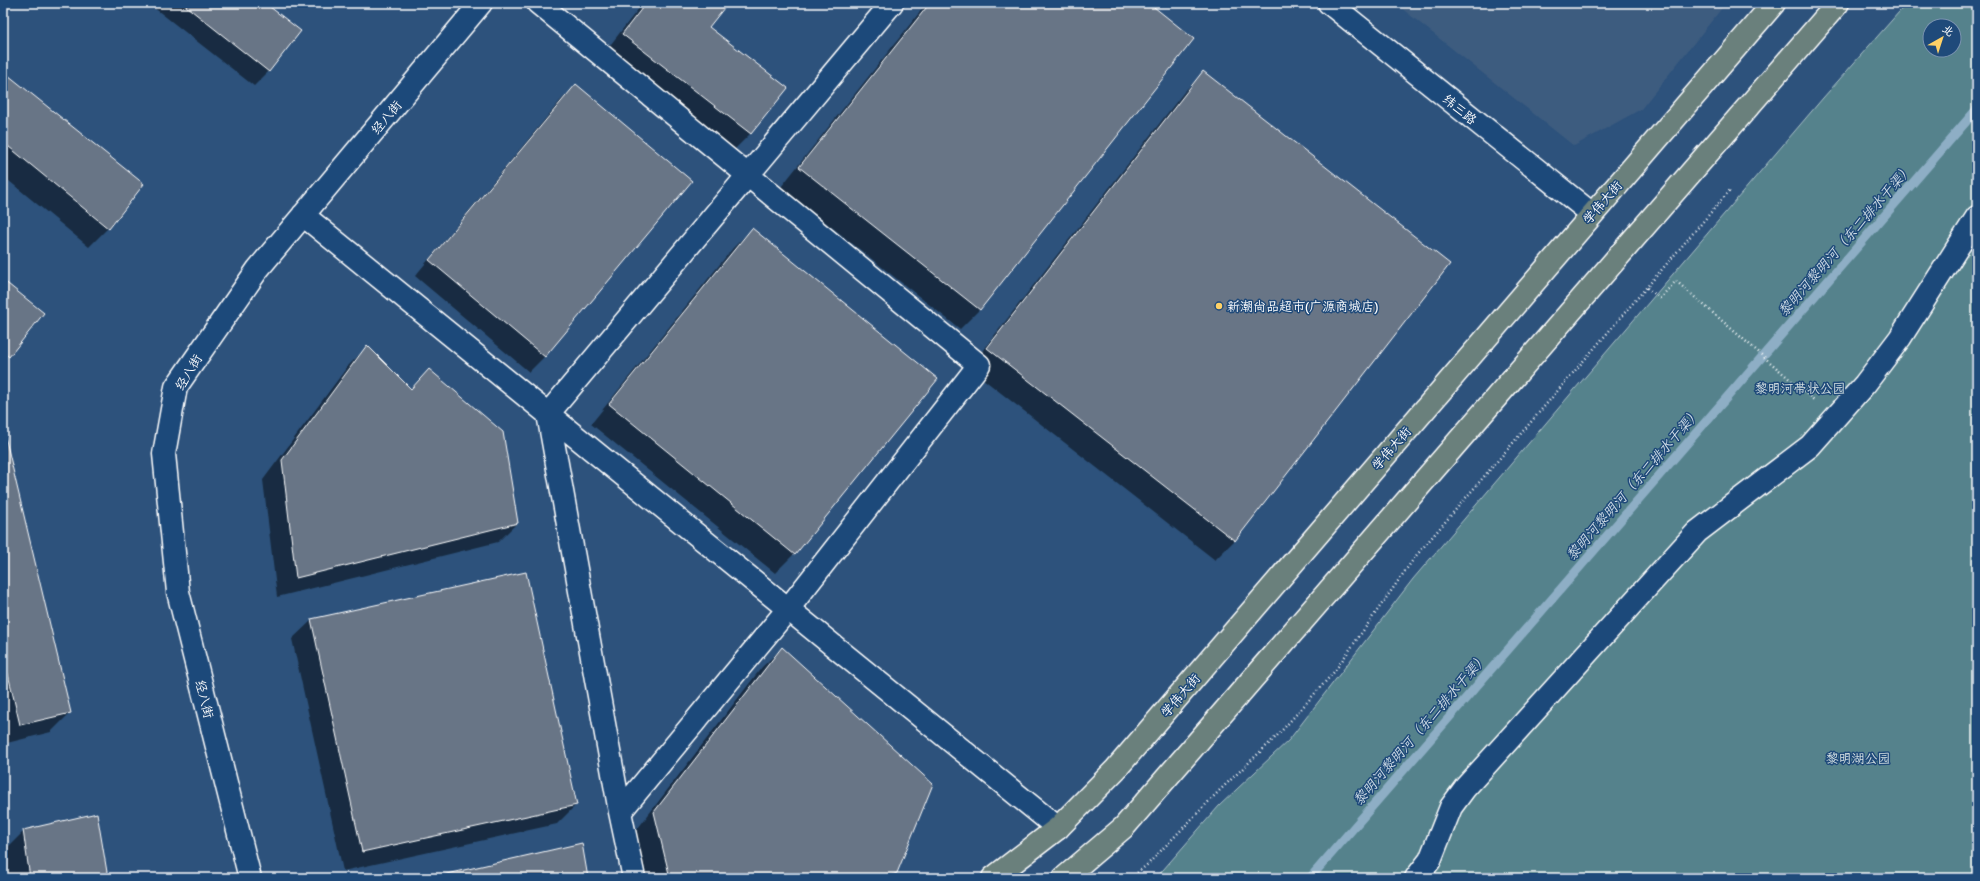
<svg xmlns="http://www.w3.org/2000/svg" width="1980" height="881" font-family="Itim,'LXGW WenKai TC',sans-serif">
<style>
.built{fill:#3e5c7f}
.green{fill:#54828c;stroke:#aac0c6;fill-rule:evenodd}
.shadow{fill:#0007}
.lines{fill:none;stroke-linecap:round;stroke-linejoin:round}
.stream{stroke:#8eaec5;stroke-width:9}
.building{fill:#677486;stroke:#fff}
.minor-casing{stroke:#fff;stroke-width:25}
.major-casing{stroke:#fff;stroke-width:25}
.path{stroke:#fff;stroke-width:2.5;stroke-dasharray:1 3;stroke-linecap:butt}
.minor{stroke:#1f4a7a;stroke-width:22}
.major{stroke:#6a807c;stroke-width:22}
.poi-dot{fill:#ffd166;stroke:#1f4a7a;stroke-width:1.5}
.labels{text-anchor:middle;stroke-width:3;stroke-linejoin:round;paint-order:stroke}
.street-label{font-size:13px;fill:#fff;stroke:#1f4a7a}
.poi-label{font-size:13px;fill:#fff;stroke:#1f4a7a;text-anchor:start}
.park-label{font-size:13px;fill:#d4e0e2;stroke:#1f4a7a}
.water-label{font-size:14px;font-style:italic;fill:#d0dde7;stroke:#1f4a7a}
</style>
<rect width="100%" height="100%" fill="#2d527c"/>
<filter id="ink" filterUnits="userSpaceOnUse"><feTurbulence type="fractalNoise" baseFrequency=".025" numOctaves="2"/><feDisplacementMap in="SourceGraphic" scale="8" xChannelSelector="R" yChannelSelector="G"/><feConvolveMatrix kernelMatrix="1 2 1 2 8 2 1 2 1" color-interpolation-filters="sRGB"/></filter>
<g filter="url(#ink)">
<path class="built" d="M1395,3h331l-85,106 -67,37z"/>
<path class="green" d="M1907,3h70v875h-821l63,-72 70,-66 124,-161 410,-481zM1930,26h24v24h-24z"/>
<path class="shadow" d="M148,3h115l6,68 -15,15z
M643,3h84l-19,24 78,61 -36,46 -19,19 -127,-100z
M927,3h221l45,36 -214,271 -19,19 -179,-142z
M3,72l105,156 -19,19 -86,-71z
M1203,73l246,191 -215,277 -19,19 -246,-192 215,-276z
M576,85l115,96 -147,176 -15,15 -114,-96 146,-176z
M752,229l42,325 -19,19 -184,-149 142,-176z
M3,281l40,32 -40,49z
M367,347l43,42 19,-18 88,152 -19,19 -221,55 -14,-117 85,-114z
M3,438l67,275 -19,19 -48,12z
M312,620l264,185 -19,19 -214,47 -51,-232z
M782,648l115,224 -6,6h-244l-12,-46 127,-165z
M24,831l83,47h-99l-3,-28z"/>
<g class="lines">
<path class="stream" d="M1310,878l667,-769"/>
</g>
<path class="building" d="M182,3h83l36,28 -32,41z
M646,3h82l-19,24 79,61 -37,46 -129,-100z
M930,3h219l45,36 -214,271 -181,-143z
M3,71l141,113 -35,45 -106,-87z
M1203,71l247,193 -215,277 -248,-193z
M576,84l116,97 -147,176 -116,-97z
M752,228l186,151 -143,176 -186,-151z
M3,280l41,33 -35,44 -6,-5z
M367,345l44,44 18,-20 74,63 15,91 -222,55 -14,-118z
M5,436l66,277 -51,12 -17,-72v-216z
M526,572l51,233 -215,47 -51,-233z
M782,647l151,137 -36,89 -12,5h-215l-16,-66z
M97,813l11,65h-78l-7,-48z
M582,843l6,35h-159z"/>
<g class="lines">
<g class="minor-casing">
<path id="minor" d="M538,3l441,362 -191,244 -168,203
M892,3l-344,411 510,414
M1329,3l263,211
M303,215l245,199 72,398 14,66
M250,878l-72,-286 -14,-138 12,-67 82,-118 223,-266
M1416,878l14,-18 21,-53 14,-19 232,-256 113,-86 55,-62 35,-46 77,-121"/>
</g>
<g class="major-casing">
<path id="major" d="M993,878l65,-50 58,-59 658,-766
M1064,878l60,-51 714,-824"/>
</g>
<path class="path" d="M1647,288l13,10 16,-17 139,120
M1131,878l17,-14 72,-74 56,-53 58,-65 81,-115 316,-368"/>
<use href="#minor" class="minor"/>
<use href="#major" class="major"/>
</g>
</g>
<circle class="poi-dot" cx="1219" cy="306" r="4"/>
<g class="labels">
<g class="street-label">
<text transform="translate(1460 109) rotate(39)" y="5">纬三路</text>
<text transform="translate(386 117) rotate(-50)" y="5">经八街</text>
<text transform="translate(1602 202) rotate(-49)" y="5">学伟大街</text>
<text transform="translate(188 372) rotate(-59)" y="5">经八街</text>
<text transform="translate(1391 448) rotate(-49)" y="5">学伟大街</text>
<text transform="translate(1180 695) rotate(-49)" y="5">学伟大街</text>
<text transform="translate(205 699) rotate(76)" y="5">经八街</text>
</g>
<g class="poi-label">
<text x="1227" y="311">新潮尚品超市(广源商城店)</text>
</g>
<g class="park-label">
<text x="1800" y="393">黎明河带状公园</text>
<text x="1858" y="763">黎明湖公园</text>
</g>
<g class="water-label">
<text transform="translate(1845 240) rotate(-49)" y="5">黎明河黎明河（东二排水干渠）</text>
<text transform="translate(1633 484) rotate(-49)" y="5">黎明河黎明河（东二排水干渠）</text>
<text transform="translate(1420 729) rotate(-49)" y="5">黎明河黎明河（东二排水干渠）</text>
</g>
</g>
<rect width="1980" height="881" fill="none" stroke="#1f4a7a" stroke-width="16"/>
<rect x="8" y="8" width="1964" height="865" fill="none" stroke="#fff" stroke-width="1.5" filter="url(#ink)"/>
<g transform="translate(1942 38) rotate(39)"><circle r="19" fill="#1f4a7a" stroke="#7992af"/>
<path d="M0-3L7 15L0 10L-7 15Z" fill="#ffd166"/>
<text y="-6" font-size="11" font-weight="bold" text-anchor="middle" fill="#ffffff">北</text>
</g>
</svg>
